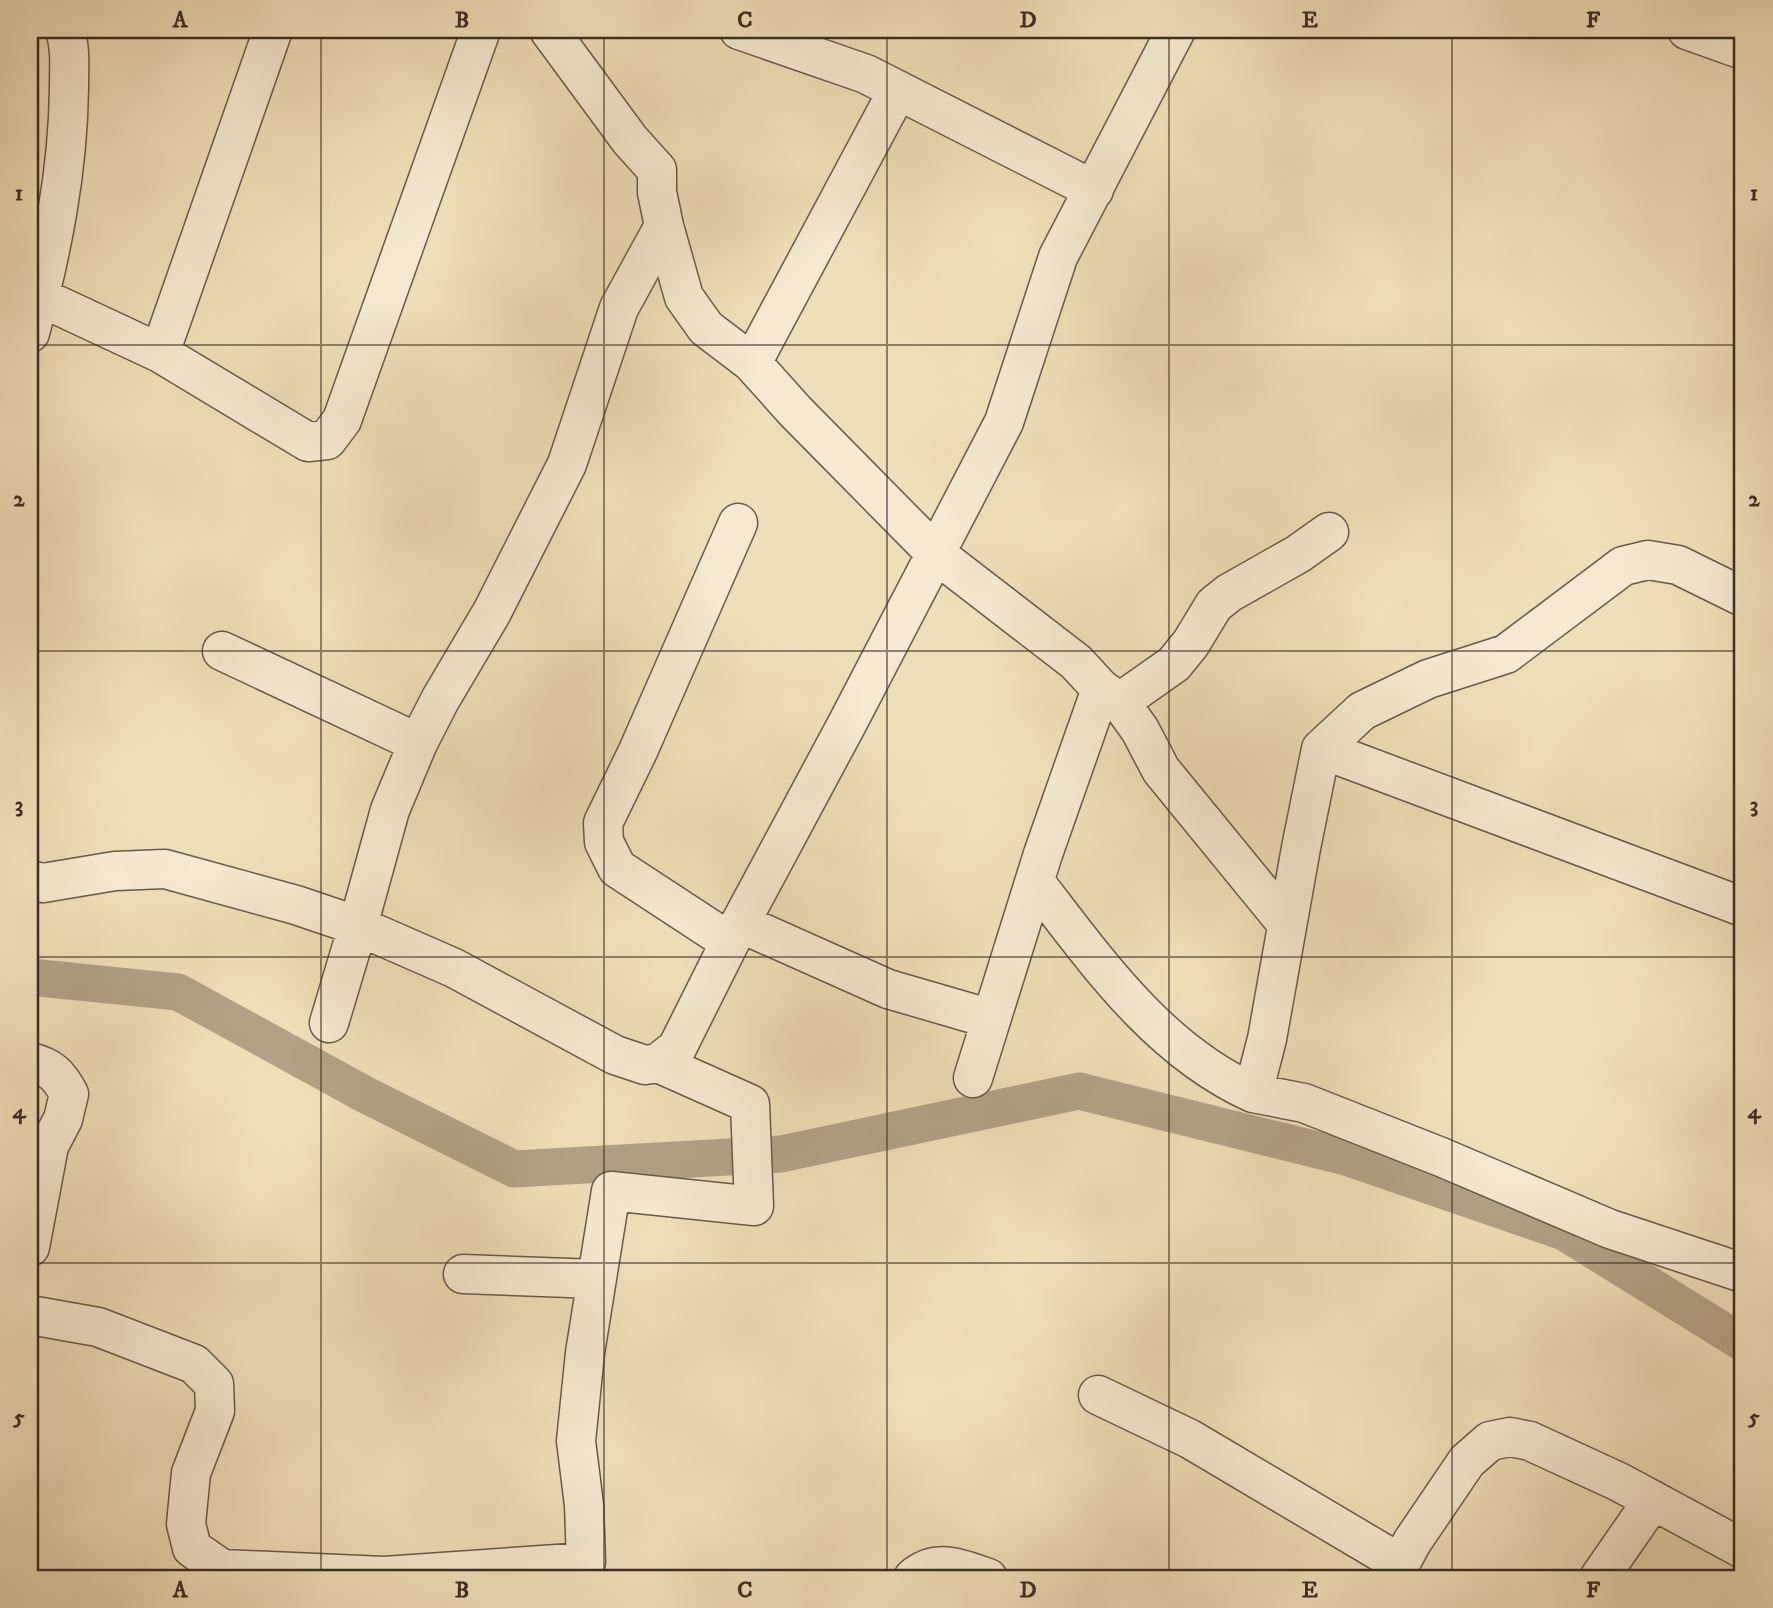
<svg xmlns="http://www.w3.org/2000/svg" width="1773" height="1608" font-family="'IM FELL DW Pica',serif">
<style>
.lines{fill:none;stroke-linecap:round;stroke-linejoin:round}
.canal{stroke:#b1a287;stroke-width:37}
.minor-casing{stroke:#675a4b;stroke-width:41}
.minor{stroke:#f5ead1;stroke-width:38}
.grid{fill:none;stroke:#3a2d27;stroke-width:2;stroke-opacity:0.55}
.neatline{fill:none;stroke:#3a2d27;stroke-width:2.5}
.grid-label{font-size:23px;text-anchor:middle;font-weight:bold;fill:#3a2d27}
</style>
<rect width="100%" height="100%" fill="#efdfb8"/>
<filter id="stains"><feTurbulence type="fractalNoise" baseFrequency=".00286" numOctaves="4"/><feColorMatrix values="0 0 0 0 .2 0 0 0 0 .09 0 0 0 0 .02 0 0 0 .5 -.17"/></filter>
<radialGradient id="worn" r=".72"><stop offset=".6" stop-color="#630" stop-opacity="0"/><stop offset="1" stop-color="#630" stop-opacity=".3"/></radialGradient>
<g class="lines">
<path class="canal" d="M30,977l148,15 186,102 150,75 267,-15 298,-63 267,66 218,75 179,111"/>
<g class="minor-casing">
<path id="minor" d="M549,30l81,110 27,30v22l7,34 -45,82 -52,156 -75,148 -52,88 -22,43 -28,67 -32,116 96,42 161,87 30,10 13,-2 19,-15 53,-106
M739,30l127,44 228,116
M1687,30l56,20
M664,226l20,71 22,31 46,35 43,48 141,143 140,108 25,27 19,13 20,28 21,40 126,154
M30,296l10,1 120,56 148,89 19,-2 15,-20 139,-390
M30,333c22,-81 38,-161 39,-245 0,-20 2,-39 -4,-58
M160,353l113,-323
M752,363l146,-273
M738,523l-100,228 -35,72 1,19 13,26 113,74 118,-220 156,-300 54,-165 118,-227
M222,651l196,92
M1120,702l54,-38 17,-21 23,-38 15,-12 69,-39 31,-22
M1321,749l422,158
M30,880l13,3 72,-12 50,-2 131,36 62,21 -29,97
M1035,882c62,80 123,168 218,211l14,-54 34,-191 20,-99 41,-38 66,-32 78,-25 117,-88 25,-6 30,5 65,32
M740,923l148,66 103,30
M30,1062c21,5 29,13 39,32l-6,25 -14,27 -19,101
M973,1078l70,-224 58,-165
M1253,1093l51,10 137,54 169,72 133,44
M463,1274l134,5
M30,1315l68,12 96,37 20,20 1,27 -24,62 -5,51 6,24 30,21 162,7 202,-14
M1098,1395l92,44 211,125
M581,1578l5,-16 -2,-57 -8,-64 9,-88 26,-162 143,15 -4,-102 -92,-41
M913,1578c24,-21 49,-9 75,0
M1393,1578l19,-36 55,-81 23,-20 20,-4 20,4 89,41 124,67
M1599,1578l54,-78"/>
</g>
<use href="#minor" class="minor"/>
</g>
<path class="grid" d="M321,30v1548M604,30v1548M887,30v1548M1169,30v1548M1452,30v1548M30,345h1713M30,651h1713M30,957h1713M30,1263h1713"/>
<rect width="1773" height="1608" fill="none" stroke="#efdfb8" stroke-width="77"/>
<rect x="38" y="38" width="1696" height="1532" class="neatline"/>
<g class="grid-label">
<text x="180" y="27">A</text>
<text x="462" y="27">B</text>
<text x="745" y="27">C</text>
<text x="1028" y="27">D</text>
<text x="1310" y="27">E</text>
<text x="1593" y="27">F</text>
<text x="19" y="200">1</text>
<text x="1754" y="200">1</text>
<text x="19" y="506">2</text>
<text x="1754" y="506">2</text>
<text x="19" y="812">3</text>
<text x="1754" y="812">3</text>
<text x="19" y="1118">4</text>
<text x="1754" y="1118">4</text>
<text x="19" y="1424">5</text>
<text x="1754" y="1424">5</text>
<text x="180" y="1597">A</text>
<text x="462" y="1597">B</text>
<text x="745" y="1597">C</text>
<text x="1028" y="1597">D</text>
<text x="1310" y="1597">E</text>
<text x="1593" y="1597">F</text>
</g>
<rect width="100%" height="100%" filter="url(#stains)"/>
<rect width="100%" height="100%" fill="url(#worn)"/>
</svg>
